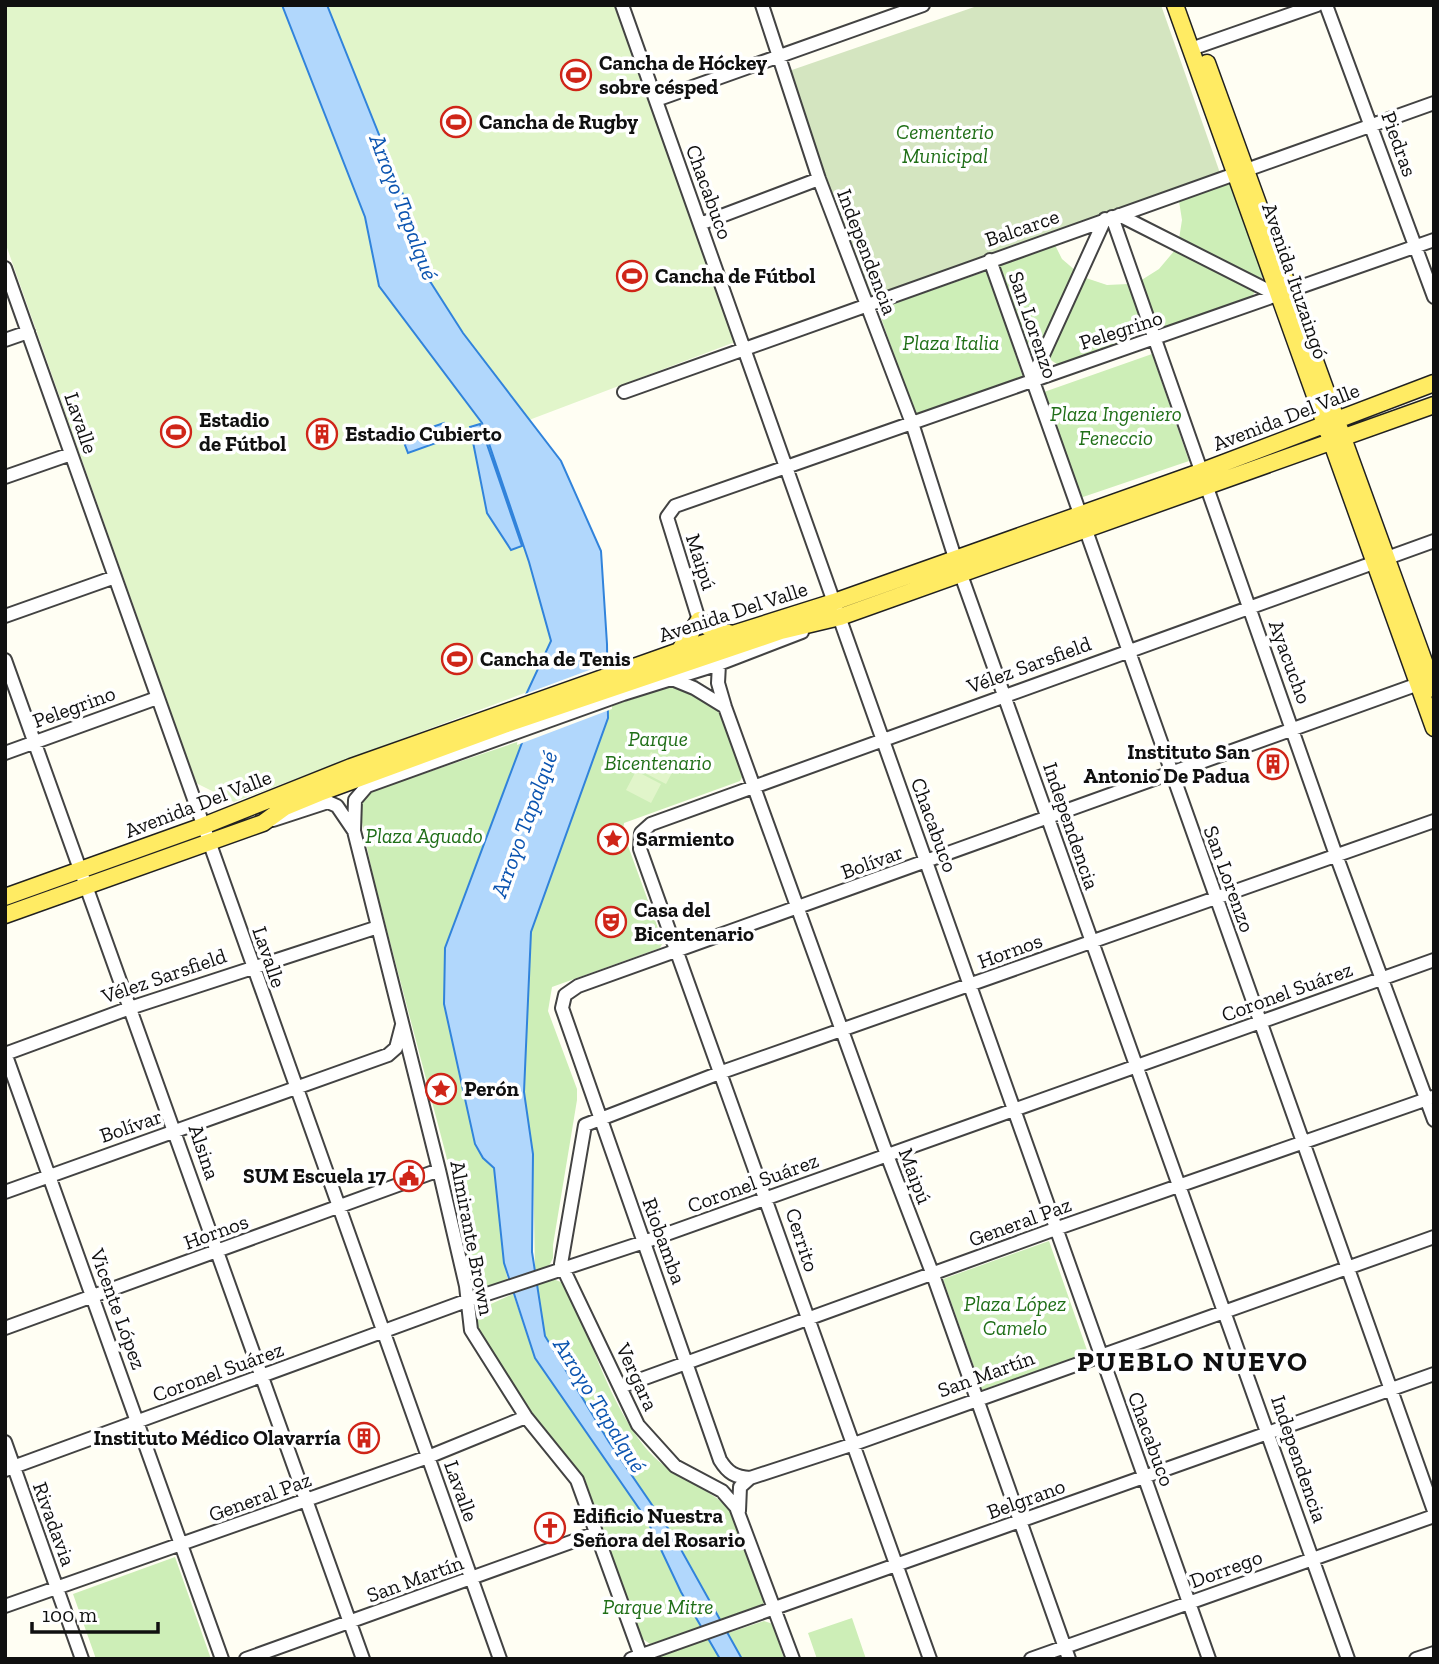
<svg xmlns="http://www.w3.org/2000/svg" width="1439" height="1664" font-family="'Zilla Slab',serif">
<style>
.green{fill:#cdeeb7}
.cemetery{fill:#d4e5c0}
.pitch{fill:#e1f5ca}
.water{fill:#b1d7fc;stroke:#3183db;stroke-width:2}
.pier{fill:#fffef3}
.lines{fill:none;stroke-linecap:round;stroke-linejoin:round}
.minor-casing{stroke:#434343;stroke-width:16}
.major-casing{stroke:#212121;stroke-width:19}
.minor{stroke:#fff;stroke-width:12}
.major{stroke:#ffeb63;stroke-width:16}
.labels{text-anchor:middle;stroke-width:7;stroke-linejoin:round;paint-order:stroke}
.poi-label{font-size:21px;font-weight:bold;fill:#101010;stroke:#fff;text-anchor:start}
.park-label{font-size:21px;font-style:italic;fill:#206f18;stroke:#fff}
.street-label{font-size:21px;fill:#101010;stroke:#fff}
.water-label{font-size:23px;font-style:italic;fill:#0b54b0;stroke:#fff}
.district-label{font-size:28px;font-weight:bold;letter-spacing:2px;fill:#101010;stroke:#fff}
</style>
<rect width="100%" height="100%" fill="#fffef3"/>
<path class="green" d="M1232,183l33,88 -4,10 -82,-42 3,-19 -3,-19z
M1054,243l8,16 14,12 -39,84 -9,-1 -31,-91z
M1175,250l80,41 -5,10 -92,32 -18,-52 19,-12z
M987,271l36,106 -108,38 -37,-106z
M1086,278l21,7 21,-1 20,53 -88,29 -11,-7z
M1152,354l37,107 -109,37 -36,-106z
M674,685c53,15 52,42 70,89l-4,7 -116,42 -1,9 40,110 -3,6 -108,39 -4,24 29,78v11l-24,145v13l-4,8 -14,5 -2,-117 -9,-62 7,-160 77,-214 1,-11z
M523,740l-65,177 25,241 11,10 10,95 4,18 -25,8 -11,-4 -26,-130 -73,-278 -15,-75 6,-8z
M1049,1241l39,112 -106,37 -39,-111z
M553,1279l13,5 4,7c22,52 39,110 74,155 24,31 62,38 86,64 12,14 27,70 35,91l-4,6 -40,14 -46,-84 -66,-95 -64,-106 -8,-51z
M513,1294l22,64 112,162 34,72 21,35 -52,17 -10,-7 -56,-160 -48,-58 -59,-91 -1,-7 4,-12z
M175,1557l36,102h-115l-23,-65z
M852,1618l14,41h-49l-9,-26z
M764,1621l9,3 11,35h-42l-14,-26z
M709,1639l11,20h-63l3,-3z"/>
<path class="cemetery" d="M980,5h181l59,168 -351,126 -80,-228z"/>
<path class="pitch" d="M5,5h277l83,212 14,69 103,137 47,139 22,79 -24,51 -293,110 -38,-19 -191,-541z
M327,5h287l121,337 -206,78 -66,-87 -53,-83 -2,-44z
M651,752l25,13 -10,19 -25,-13z
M636,771l25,13 -10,19 -25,-13z"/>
<path class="water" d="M282,5h45l81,202 2,43 53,83 98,128 40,90 6,93 1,74 -77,214 -7,160 9,62 -1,98 13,84 64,106 65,95 68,122h-22l-39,-67 -34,-72 -112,-162 -31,-95 -10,-95 -11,-10 -8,-14 -31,-140 1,-56 78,-208v-39l28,-60 -22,-79 -47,-139 -103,-137 -14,-69z
M444,423l6,15 -42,15 -6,-16z
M480,424l42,122 -11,4 -24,-37 -17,-86z"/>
<path class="pier" d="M611,662l1,47 -95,36 5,-50z"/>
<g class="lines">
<g class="minor-casing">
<path id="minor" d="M622,5l587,1654
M762,5l57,174 93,244 43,135 393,1101
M1326,5l108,292
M1191,49l126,-44
M656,100l267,-95
M1119,215l160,81
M1112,217l224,638 98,265
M700,224l119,-45
M990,260l444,1251
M5,268l495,1391
M5,340l23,-8
M1032,379l73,-160
M624,392l810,-289
M5,477l66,-23
M5,616l110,-39
M699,620l-32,-103 8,-11 759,-266
M5,660l358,999
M719,664l-1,19 7,24 162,448 46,120 136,384
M672,679l22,9 31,19
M1424,682l-846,304 -13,9 -3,13 158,452c8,13 15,17 30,18l104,-34 580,-207
M5,753l152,-55
M273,820l55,-18 9,4 17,25
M5,1053l217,606
M5,1054l125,-46 248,-81
M5,1192l383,-137 8,-7 6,-23
M5,1328l434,-158
M620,1387l438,-159 375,-131
M5,1442l77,217
M5,1470l461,-169 178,-59 790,-282
M739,1511l1,-24 10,-9
M5,1606l423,-149 98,-40
M246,1659l350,-126
M631,1659l803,-285
M642,1659l-65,-179 -51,-63 -55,-87 -5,-44 -27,-116 -85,-339 1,-31 12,-14 256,-92 96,-30 83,-32
M793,1659l-57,-152 -14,-16 -47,-25 -37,-41 -77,-161 24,-139 137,-53 712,-251
M930,1659l-290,-810 1,-16 10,-9 783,-283
M1031,1659l403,-143
M1416,1659l18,-6"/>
</g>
<g class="major-casing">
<path id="major" d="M1175,5l259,723
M1207,63l227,626
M679,651l20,-31 15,12 15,1
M5,897l198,-71 148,-59 328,-116 155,-49 366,-130 234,-89
M5,915l258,-92 22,-16 34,-14 185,-68 277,-94 59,-14 594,-212"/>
</g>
<use href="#minor" class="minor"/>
<use href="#major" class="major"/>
</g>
<defs>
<g id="stadium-ring" transform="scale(1.575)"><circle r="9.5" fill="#fff" stroke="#cf2518" stroke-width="1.5"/><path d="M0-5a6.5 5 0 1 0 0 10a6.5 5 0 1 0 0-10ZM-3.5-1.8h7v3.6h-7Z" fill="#cf2518"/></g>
<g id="building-ring" transform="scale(1.575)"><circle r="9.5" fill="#fff" stroke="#cf2518" stroke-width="1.5"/><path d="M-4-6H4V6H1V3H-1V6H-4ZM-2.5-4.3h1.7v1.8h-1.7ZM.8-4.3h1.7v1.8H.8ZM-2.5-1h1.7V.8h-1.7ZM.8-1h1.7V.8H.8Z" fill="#cf2518"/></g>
<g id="sight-ring" transform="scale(1.575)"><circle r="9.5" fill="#fff" stroke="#cf2518" stroke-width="1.5"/><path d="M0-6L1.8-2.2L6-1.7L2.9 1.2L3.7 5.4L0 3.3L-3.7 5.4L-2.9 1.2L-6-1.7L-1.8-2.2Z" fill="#cf2518"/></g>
<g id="theatre-ring" transform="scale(1.575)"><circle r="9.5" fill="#fff" stroke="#cf2518" stroke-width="1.5"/><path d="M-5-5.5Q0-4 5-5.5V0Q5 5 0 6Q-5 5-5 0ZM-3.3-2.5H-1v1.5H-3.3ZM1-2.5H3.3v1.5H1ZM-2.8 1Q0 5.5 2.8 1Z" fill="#cf2518"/></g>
<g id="civic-ring" transform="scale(1.575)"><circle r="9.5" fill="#fff" stroke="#cf2518" stroke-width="1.5"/><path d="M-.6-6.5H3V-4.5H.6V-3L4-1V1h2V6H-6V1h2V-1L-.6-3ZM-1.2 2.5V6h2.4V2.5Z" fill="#cf2518"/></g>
<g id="church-ring" transform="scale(1.575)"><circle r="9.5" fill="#fff" stroke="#cf2518" stroke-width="1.5"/><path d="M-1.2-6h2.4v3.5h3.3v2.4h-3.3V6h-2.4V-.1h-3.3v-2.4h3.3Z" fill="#cf2518"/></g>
</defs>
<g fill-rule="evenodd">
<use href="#stadium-ring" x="576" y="75"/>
<use href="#stadium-ring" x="456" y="122"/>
<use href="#stadium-ring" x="632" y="276"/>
<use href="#stadium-ring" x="176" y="432"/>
<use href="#building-ring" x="322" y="434"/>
<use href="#stadium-ring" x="457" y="659"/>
<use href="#building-ring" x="1273" y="764"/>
<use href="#sight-ring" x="613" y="839"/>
<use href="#theatre-ring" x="611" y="922"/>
<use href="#sight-ring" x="441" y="1089"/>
<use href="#civic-ring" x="409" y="1176"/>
<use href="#building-ring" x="364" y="1438"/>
<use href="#church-ring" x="550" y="1528"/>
</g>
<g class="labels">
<g class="poi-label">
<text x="599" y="70">Cancha de Hóckey<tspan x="599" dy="24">sobre césped</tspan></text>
<text x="479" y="129">Cancha de Rugby</text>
<text x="655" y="283">Cancha de Fútbol</text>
<text x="199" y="427">Estadio<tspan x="199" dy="24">de Fútbol</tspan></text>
<text x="345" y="441">Estadio Cubierto</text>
<text x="480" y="666">Cancha de Tenis</text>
<text x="1250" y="759" text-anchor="end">Instituto San<tspan x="1250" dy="24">Antonio De Padua</tspan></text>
<text x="636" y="846">Sarmiento</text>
<text x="634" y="917">Casa del<tspan x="634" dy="24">Bicentenario</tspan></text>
<text x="464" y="1096">Perón</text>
<text x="386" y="1183" text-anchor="end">SUM Escuela 17</text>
<text x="341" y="1445" text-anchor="end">Instituto Médico Olavarría</text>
<text x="573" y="1523">Edificio Nuestra<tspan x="573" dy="24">Señora del Rosario</tspan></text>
</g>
<g class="park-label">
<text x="945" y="139">Cementerio<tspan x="945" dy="24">Municipal</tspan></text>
<text x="951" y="350">Plaza Italia</text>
<text x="1116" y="421">Plaza Ingeniero<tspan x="1116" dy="24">Feneccio</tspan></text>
<text x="658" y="746">Parque<tspan x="658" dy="24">Bicentenario</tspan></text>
<text x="424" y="843">Plaza Aguado</text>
<text x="1015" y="1311">Plaza López<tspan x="1015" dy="24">Camelo</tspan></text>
<text x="658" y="1614">Parque Mitre</text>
</g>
<g class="street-label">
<text transform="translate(1399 144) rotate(70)" y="7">Piedras</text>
<text transform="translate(709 192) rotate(70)" y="7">Chacabuco</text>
<text transform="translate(1022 228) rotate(-19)" y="7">Balcarce</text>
<text transform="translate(867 252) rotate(69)" y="7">Independencia</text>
<text transform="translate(1295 281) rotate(71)" y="7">Avenida Ituzaingó</text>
<text transform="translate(1033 325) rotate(71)" y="7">San Lorenzo</text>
<text transform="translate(1121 330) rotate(-18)" y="7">Pelegrino</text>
<text transform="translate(1286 417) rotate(-21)" y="7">Avenida Del Valle</text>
<text transform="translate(81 423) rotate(71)" y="7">Lavalle</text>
<text transform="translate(701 562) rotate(72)" y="7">Maipú</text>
<text transform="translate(733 612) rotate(-18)" y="7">Avenida Del Valle</text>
<text transform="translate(1290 662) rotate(70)" y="7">Ayacucho</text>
<text transform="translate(1029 665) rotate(-20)" y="7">Vélez Sarsfield</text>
<text transform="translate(74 707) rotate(-20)" y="7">Pelegrino</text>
<text transform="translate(198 804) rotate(-21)" y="7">Avenida Del Valle</text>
<text transform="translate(934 825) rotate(70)" y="7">Chacabuco</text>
<text transform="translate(1071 826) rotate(71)" y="7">Independencia</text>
<text transform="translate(872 862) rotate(-20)" y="7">Bolívar</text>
<text transform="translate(1229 879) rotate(70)" y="7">San Lorenzo</text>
<text transform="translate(1010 951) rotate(-20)" y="7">Hornos</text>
<text transform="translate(269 957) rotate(71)" y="7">Lavalle</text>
<text transform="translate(164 976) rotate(-19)" y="7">Vélez Sarsfield</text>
<text transform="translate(1287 992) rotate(-20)" y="7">Coronel Suárez</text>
<text transform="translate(131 1126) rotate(-19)" y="7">Bolívar</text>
<text transform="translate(204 1152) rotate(71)" y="7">Alsina</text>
<text transform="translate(915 1176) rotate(69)" y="7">Maipú</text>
<text transform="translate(753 1183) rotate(-20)" y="7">Coronel Suárez</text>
<text transform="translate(1020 1222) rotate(-20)" y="7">General Paz</text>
<text transform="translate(216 1232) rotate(-20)" y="7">Hornos</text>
<text transform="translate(472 1238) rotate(79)" y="7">Almirante Brown</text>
<text transform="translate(802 1240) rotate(72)" y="7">Cerrito</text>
<text transform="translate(664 1241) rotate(70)" y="7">Riobamba</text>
<text transform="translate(118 1309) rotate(70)" y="7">Vicente López</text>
<text transform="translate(218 1372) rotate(-20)" y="7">Coronel Suárez</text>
<text transform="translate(986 1374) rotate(-20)" y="7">San Martín</text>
<text transform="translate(637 1377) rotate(65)" y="7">Vergara</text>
<text transform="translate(1151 1439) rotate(70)" y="7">Chacabuco</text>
<text transform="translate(1299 1459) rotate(71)" y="7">Independencia</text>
<text transform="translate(461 1491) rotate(70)" y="7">Lavalle</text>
<text transform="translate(260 1497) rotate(-20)" y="7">General Paz</text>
<text transform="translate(1026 1499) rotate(-20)" y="7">Belgrano</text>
<text transform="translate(54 1524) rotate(70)" y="7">Rivadavia</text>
<text transform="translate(1226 1569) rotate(-20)" y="7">Dorrego</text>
<text transform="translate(415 1579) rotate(-20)" y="7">San Martín</text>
</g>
<g class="water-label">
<text transform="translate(404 207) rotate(69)" y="8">Arroyo Tapalqué</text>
<text transform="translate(524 824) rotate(-70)" y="8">Arroyo Tapalqué</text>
<text transform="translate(600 1405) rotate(58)" y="8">Arroyo Tapalqué</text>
</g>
<g class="district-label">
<text x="1193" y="1371">PUEBLO NUEVO</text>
</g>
</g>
<rect width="1439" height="1664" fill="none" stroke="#101010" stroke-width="14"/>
<path d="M32 1622v10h126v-10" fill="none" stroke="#101010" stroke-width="3.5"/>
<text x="42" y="1622" font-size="21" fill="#101010" stroke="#ffffff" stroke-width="5" paint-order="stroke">100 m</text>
</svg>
